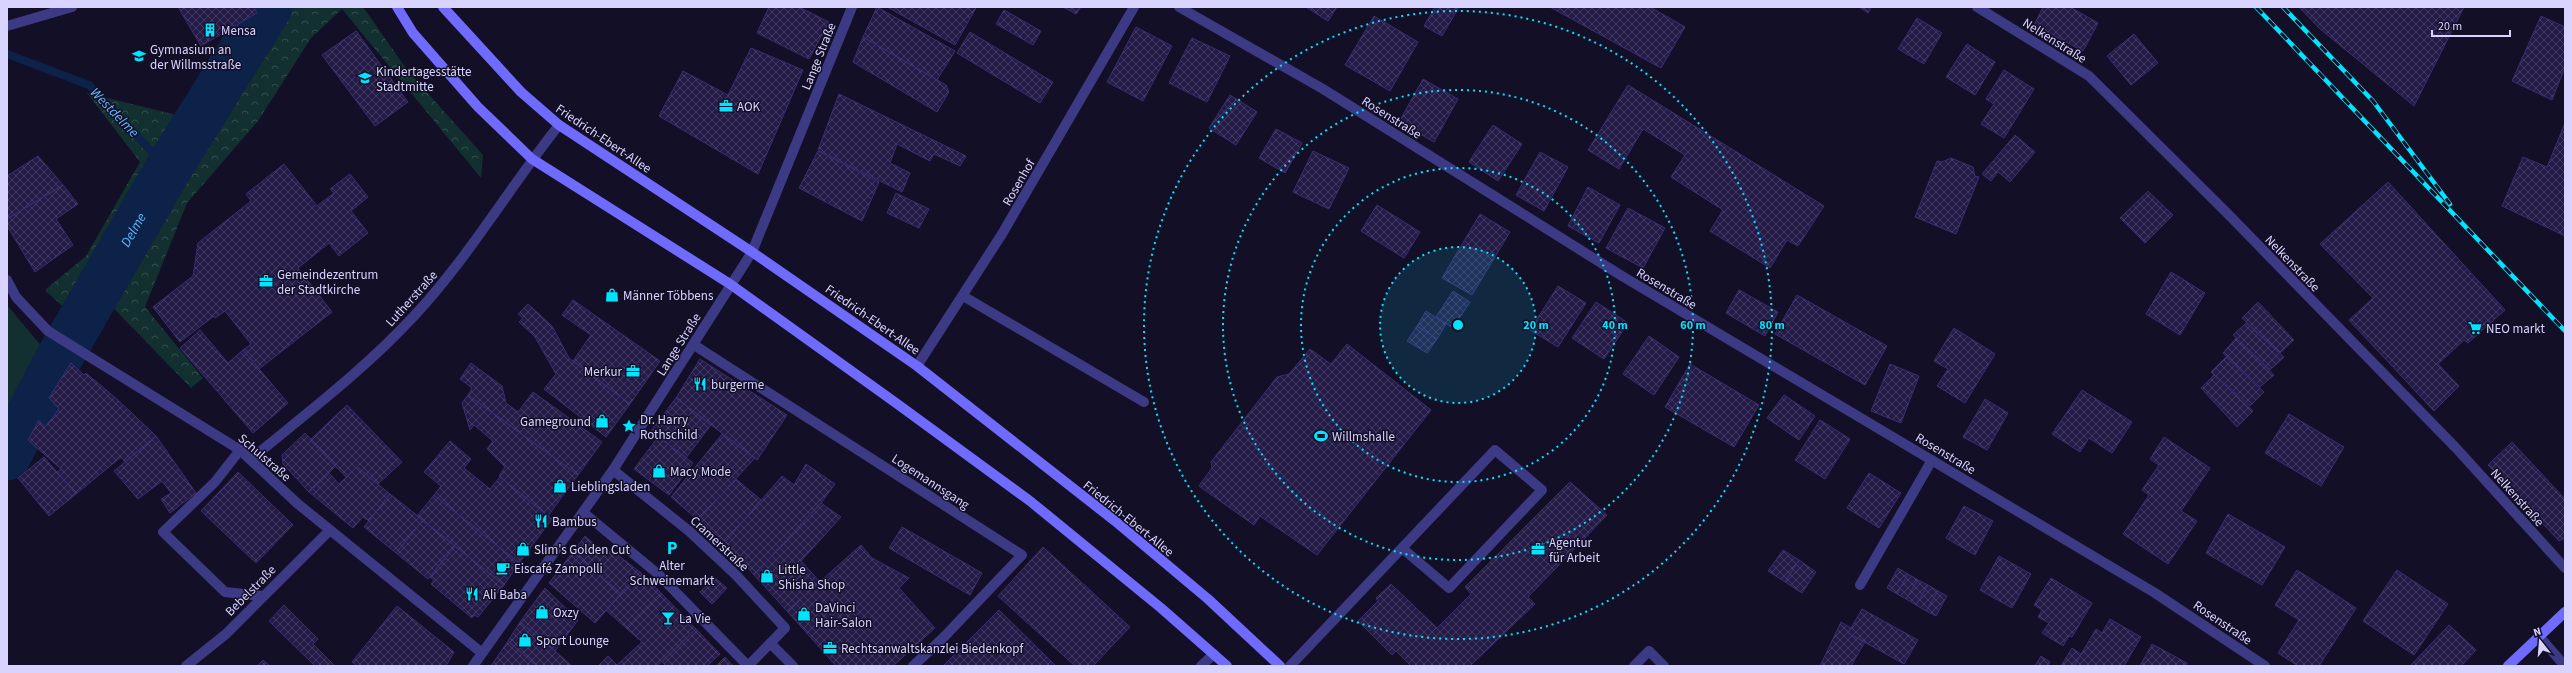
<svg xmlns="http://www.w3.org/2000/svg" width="2572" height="673" font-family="'Source Sans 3',sans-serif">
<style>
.forest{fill:url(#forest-crowns)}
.park{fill:#12302f}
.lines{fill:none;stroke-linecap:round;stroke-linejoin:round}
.stream{stroke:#0c2248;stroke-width:8}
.river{stroke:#0c2248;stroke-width:47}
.building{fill:url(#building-cross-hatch);stroke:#3b2d73}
.lane{stroke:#3d3a85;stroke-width:10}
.street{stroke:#3d3a85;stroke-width:10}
.secondary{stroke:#6f6bff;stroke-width:10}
.rail-casing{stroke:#00e5ff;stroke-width:4.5}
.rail{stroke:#130f26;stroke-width:3;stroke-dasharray:9;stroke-linecap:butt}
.ring{fill:none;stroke:#00e5ff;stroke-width:2;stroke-dasharray:2 4}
.labels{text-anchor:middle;stroke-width:3;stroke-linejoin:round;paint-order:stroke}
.poi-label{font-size:13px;fill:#d9d4ff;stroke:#130f26;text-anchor:start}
.street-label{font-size:13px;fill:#d9d4ff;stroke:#130f26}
.water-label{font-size:14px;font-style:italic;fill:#62b6ff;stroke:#130f26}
.centre{fill:#00e5ff;stroke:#130f26;stroke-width:2}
.ring-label{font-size:12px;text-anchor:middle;font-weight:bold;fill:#00e5ff;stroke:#130f26;stroke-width:3;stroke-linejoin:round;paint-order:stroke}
</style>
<defs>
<pattern id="forest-crowns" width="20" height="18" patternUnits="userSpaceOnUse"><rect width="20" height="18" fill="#12302f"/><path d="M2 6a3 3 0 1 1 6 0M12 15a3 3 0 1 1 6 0" fill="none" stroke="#344d4e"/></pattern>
<pattern id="building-cross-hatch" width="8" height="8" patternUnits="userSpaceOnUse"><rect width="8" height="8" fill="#241b47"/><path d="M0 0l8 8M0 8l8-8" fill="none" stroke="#433b63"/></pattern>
</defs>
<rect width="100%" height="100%" fill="#130f26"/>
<path class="forest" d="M260,7h103l45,64 75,84 -2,23 -139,-169 -31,29 -53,83 -71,82 -42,104 58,71 -12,10 -99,-102 -18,31 -29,-27 41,-34 54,-94 -53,-69 98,24 34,-44z"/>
<path class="park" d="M7,305l36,43 -36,64z"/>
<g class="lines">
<path class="stream" d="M7,54l82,31 79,84"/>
<path class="river" id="s1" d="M7,457l52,-99 109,-189 101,-162"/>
</g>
<path class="building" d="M178,7h76l3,6 -56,33z
M769,7h30l30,15 -20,37 -52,-26z
M877,7l78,44 -18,29 -74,-43z
M887,7h88l1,1 -21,37z
M1063,7h18l-5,7z
M1306,7h31l-9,14z
M1435,7h24l-17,29 -18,-10z
M1550,7h100l35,20 -24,41z
M1859,7h12l-3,6z
M2043,7h27l28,16 -15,28 -49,-26z
M2299,7h165l-50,99 -95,-78z
M1004,10l37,21 -8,14 -37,-21z
M1374,16l44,26 -28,49 -45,-26z
M2541,16l24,11v40l-13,33 -40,-19z
M1917,18l25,15 -18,31 -26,-15z
M1136,27l36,19 -29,55 -36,-19z
M356,31l52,71 -33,24 -53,-71z
M970,32l83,50 -13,21 -83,-50z
M2134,34l24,29 -27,22 -24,-29z
M863,37l83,48 3,7 -12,20 -84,-50z
M1192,38l38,18 -23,46 -38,-19z
M1967,44l28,18 -20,33 -29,-18z
M751,48l52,22 -45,104 -99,-58 24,-45 45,24z
M2004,70l30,19 -30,49 -23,-14 13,-20 -8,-5z
M1423,79l35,20 -24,43 -35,-20z
M1628,85l196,121 -26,40 -11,-6 -17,28 -60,-37 13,-21 -52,-33 14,-22 -42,-26 -24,40 -31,-19z
M839,94l127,62 -6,10 -26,-12 -4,7 -33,-17 -7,19 20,10 -8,19 -84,-42z
M1230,95l27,17 -21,33 -27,-17z
M2565,123v113l-63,-30 21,-49 24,10z
M1493,125l29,19 -24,37 -29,-19z
M1276,129l26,14 -17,30 -26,-15z
M2015,135l20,17 -25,30 -12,-10 -7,9 -9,-7z
M818,151l61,31 -17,39 -63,-33z
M1313,151l36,17 -20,41 -36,-17z
M1540,152l28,15 -24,44 -28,-16z
M38,156l25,29 -56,34v-43z
M1951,158l22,9 2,9 4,1 -23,57 -41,-17 22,-56 5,1z
M284,164l33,42 17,-13 -4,-4 20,-15 18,23 -17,14 17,22 -29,23 -10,-13 -31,25 34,44 -73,57 -16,-19 8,-6 -26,-33 -10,7 -1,-2 -34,26 -27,-35 40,-31 5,-33 53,-42 -5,-7z
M2388,182l117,128 -37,33 -4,-3 -26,24 21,22 -25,25 -85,-91 24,-22 -53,-54z
M63,185l15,19 -22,15 17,26 -38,27 -28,-46v-7z
M1588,187l32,18 -21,38 -31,-17z
M2148,191l25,24 -28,28 -25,-25z
M896,193l33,16 -10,19 -32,-15z
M1377,205l43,27 -16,26 -43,-27z
M1628,208l37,20 -22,40 -37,-20z
M1480,214l30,18 -38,63 -30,-17z
M2171,272l34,21 -25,42 -34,-21z
M1558,286l28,17 -28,44 -28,-17z
M1739,290l39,22 -13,24 -39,-23z
M1453,291l17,11 -17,26 -17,-11z
M1797,295l90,51 -22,39 -90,-51z
M573,300l87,61 -30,43 -57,-43 18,-26 -29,-20z
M1596,302l32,21 -24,36 -32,-21z
M2258,302l36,38 -14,13 -38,-35z
M528,304l24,22 17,32 61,46 -24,33 -62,-48 12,-15 -21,-37 -16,-15 4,-4 -5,-4z
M1426,311l20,13 -9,15 -20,-13z
M2246,323l38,34 -14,13 -37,-35z
M1417,326l20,13 -10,14 -20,-12z
M1954,328l41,26 -30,49 -28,-17 11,-17 -14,-8z
M200,330l28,33 15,-13 45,53 -35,30 -73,-85z
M1649,336l30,21 -25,38 -31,-21z
M2236,338l38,37 -14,12 -37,-34z
M1347,344l84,66 -114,145 -57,-39 -6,9 -55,-39 13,-18 -1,-6 66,-85 12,-3 21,-25 21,15z
M2226,357l38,35 -14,14 -39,-34z
M700,359l87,56 -30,45 -81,-62z
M71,363l13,12 2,-2 32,27 38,36 -31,26 -4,-5 -45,37 -19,-22 4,-3 -33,-29 11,-20 6,7 14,-18 -10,-11z
M471,363l31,23 4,17 12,9 15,-20 69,50 -24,33 -110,-80 4,-7 -12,-9z
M1690,364l69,41 -25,42 -69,-40z
M1890,364l29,12 -18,47 -30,-12z
M2214,375l39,36 -16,16 -36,-39z
M2082,390l50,32 -20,31 -23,-15 -9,14 -28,-18z
M468,395l110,80 -30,41 -49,-40 6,-9 -18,-18 6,-8 -19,-16 -4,5 -8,-27z
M1784,395l31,21 -16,24 -32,-22z
M676,398l35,27 -25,33 -35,-27z
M1985,399l23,14 -21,37 -24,-13z
M347,405l55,57 -24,22 -21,-17 -11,10 -36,-37z
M2289,414l55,33 -23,39 -56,-33z
M1820,420l30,19 -25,40 -30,-19z
M305,433l31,33 -27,26 -26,-28 -1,-9z
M722,434l33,24 -57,62 -27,-23z
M156,436l40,57 -26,20 -9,-14 10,-6 -9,-12 -24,18 -24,-28z
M658,437l35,26 -24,32 -35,-26z
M2164,437l46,31 -29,43 16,10 -29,43 -45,-30 26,-39 -7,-5 17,-25 -9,-6z
M450,441l21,18 -7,9 26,21 10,-12 52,42 -33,44 -85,-68 7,-9 -17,-14z
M2512,442l53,57v39l-6,3 -71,-76z
M44,457l32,37 -27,22 -31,-38z
M806,464l29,20 -14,19 -67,72 -29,-33 57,-66 12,9z
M357,467l33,27 -21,27 -6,-4 -10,11 -44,-36 20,-19 10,11z
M238,472l55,53 -37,38 -55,-52z
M1869,473l32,20 -22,35 -32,-20z
M736,479l25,21 -36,42 -27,-22z
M1570,482l37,33 -79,82 7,7 -65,62h-59l-15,-15 -4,4 -34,-34 20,-20 -2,-3 15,-14 46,44 34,-34 -6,-7z
M390,494l33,26 -27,33 -32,-26z
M434,495l85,68 -15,22 -87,-69z
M821,503l20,14 -40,44 19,21 -33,29 -33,-36z
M1964,506l29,15 -18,34 -29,-17z
M2228,514l57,33 -23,38 -56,-32z
M423,520l32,26 -27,33 -32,-26z
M902,527l80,46 -12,22 -81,-47z
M585,536l22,19 4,-5 29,22 -19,22 -48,-42z
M861,545l11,13 37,20 -10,10 36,40 -42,38h-57l-49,-55z
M455,546l49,39 -26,32 -4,-2 -2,3 -41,-34 3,-4 -4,-3z
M1043,547l87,80 -37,39h-18l-77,-70z
M1783,550l16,10 -14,22 -17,-11z
M573,552l48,42 -26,29 -46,-40z
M1999,556l32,18 -19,34 -32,-18z
M1799,560l17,12 -14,21 -17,-11z
M1898,568l10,6 -11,20 -10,-6z
M2297,570l59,38 -37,58h-21l-20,-13 21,-33 -24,-15z
M2397,570l51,34 -34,51 -51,-34z
M640,572l21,21 -35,35 -20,-18z
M1908,574l10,6 -12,19 -9,-5z
M714,577l13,11 -15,16 -12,-12z
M2051,578l41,25 -20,34 -3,-1 -6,10 -21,-13 7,-10 -11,-6 4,-7 -8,-5z
M1918,580l10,5 -12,20 -10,-6z
M1928,585l10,6 -12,20 -10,-6z
M545,588l33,32 -23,31 -35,-29z
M1938,591l9,5 -11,20 -10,-5z
M661,593l35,36 -39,37h-59l10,-10 9,9 25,-23 -16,-14z
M284,605l34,34 -5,5 22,22h-20l-46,-45z
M397,606l57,46 -8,14h-89l-5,-4z
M1862,609l56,31 -14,24 -56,-31z
M999,610l48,47 -9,9h-95z
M2110,619l31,18 -17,29h-50l22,-37 6,4z
M520,622l35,29 17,15h-35l-29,-25z
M1841,622l10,6 -3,5 17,9 -14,24h-31z
M2449,625l27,25 -15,16h-51z
M696,629l24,25 -13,12h-41l-4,-4z
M508,641l29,25h-46z
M2152,644l35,19 -1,3h-46z
M2072,648l9,6 -7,12h-13z
M2041,656l9,6 -2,4h-13z
M725,657l8,9h-17z
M1047,657l9,9h-18z
M263,660l7,6h-13z"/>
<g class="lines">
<path class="lane" d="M7,26l65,-19
M963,296l181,106
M694,345l328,210 -79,83 -30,28
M240,450l-25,32 -52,50 62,60 37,4
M1860,585l72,-125
M1290,666l205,-216 47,40 -93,98 -47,-40
M1634,666l15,-15 15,15"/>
<path class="street" d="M1179,7l144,82 299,187 533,317 110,73
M1977,7l112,69 138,137 229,235 109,120
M7,280l9,17 32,34 192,119 58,54 184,149
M917,366l85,-132 132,-227
M251,459c56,-46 114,-90 163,-143 55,-59 95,-128 145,-191
M584,513l74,61 90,92 37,-38 -49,-53 -47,-44 -76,-61
M2538,635l27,31
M770,643l23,23
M186,666l40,-32 104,-104
M473,666l140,-196 139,-218 100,-245
M1201,666l13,-12"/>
<path class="secondary" d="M397,7l16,26 65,74 54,52 198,125 166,119 134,98 131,107 66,58
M443,7l78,85 38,33 193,127 165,114 198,155 93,78 72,67
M2508,666l57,-54"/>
<g class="rail-casing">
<path id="rail" d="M2256,7l309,324
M2283,7l90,94 77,103"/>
</g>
<use href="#rail" class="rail"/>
</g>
<circle cx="1458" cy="325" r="78" fill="#00e5ff" fill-opacity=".12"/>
<g class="ring">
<circle cx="1458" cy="325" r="78"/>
<circle cx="1458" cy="325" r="157"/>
<circle cx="1458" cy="325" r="235"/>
<circle cx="1458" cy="325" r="314"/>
</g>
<defs>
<g id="building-bare" transform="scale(1.08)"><path d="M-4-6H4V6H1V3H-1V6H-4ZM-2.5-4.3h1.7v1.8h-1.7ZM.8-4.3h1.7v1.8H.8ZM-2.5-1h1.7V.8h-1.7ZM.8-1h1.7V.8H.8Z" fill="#00e5ff" stroke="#130f26" stroke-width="2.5" paint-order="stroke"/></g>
<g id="school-bare" transform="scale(1.08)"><path d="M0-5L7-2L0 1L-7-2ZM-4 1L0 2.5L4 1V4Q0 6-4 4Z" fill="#00e5ff" stroke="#130f26" stroke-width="2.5" paint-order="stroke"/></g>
<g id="office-bare" transform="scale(1.08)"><path d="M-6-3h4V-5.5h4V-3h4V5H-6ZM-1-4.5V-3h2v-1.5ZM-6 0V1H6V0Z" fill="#00e5ff" stroke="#130f26" stroke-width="2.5" paint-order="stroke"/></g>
<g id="shop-bare" transform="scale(1.08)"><path d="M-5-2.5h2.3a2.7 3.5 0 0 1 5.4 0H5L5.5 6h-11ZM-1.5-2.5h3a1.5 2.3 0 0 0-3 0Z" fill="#00e5ff" stroke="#130f26" stroke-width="2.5" paint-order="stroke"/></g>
<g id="supermarket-bare" transform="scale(1.08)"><path d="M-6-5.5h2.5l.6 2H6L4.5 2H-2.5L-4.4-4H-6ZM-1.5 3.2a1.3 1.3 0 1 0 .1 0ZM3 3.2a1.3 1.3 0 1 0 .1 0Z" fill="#00e5ff" stroke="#130f26" stroke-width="2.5" paint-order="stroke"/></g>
<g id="restaurant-bare" transform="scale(1.08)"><path d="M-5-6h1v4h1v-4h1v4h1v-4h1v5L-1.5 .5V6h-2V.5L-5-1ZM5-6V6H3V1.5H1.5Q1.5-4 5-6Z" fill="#00e5ff" stroke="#130f26" stroke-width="2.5" paint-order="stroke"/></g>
<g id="sight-bare" transform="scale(1.08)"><path d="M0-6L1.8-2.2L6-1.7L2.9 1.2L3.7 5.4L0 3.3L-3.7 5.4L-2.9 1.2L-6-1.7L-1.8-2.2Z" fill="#00e5ff" stroke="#130f26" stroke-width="2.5" paint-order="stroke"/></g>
<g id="stadium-bare" transform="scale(1.08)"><path d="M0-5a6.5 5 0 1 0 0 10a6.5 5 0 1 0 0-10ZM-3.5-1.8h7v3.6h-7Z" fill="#00e5ff" stroke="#130f26" stroke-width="2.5" paint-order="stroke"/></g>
<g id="parking-bare" transform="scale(1.08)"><path d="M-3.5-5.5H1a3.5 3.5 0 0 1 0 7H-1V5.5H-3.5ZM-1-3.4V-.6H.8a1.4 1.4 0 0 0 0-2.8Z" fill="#00e5ff" stroke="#130f26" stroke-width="2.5" paint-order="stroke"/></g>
<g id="cafe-bare" transform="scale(1.08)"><path d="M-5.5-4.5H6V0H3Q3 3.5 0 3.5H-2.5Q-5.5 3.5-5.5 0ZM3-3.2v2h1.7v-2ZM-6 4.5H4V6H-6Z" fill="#00e5ff" stroke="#130f26" stroke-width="2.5" paint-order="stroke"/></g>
<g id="bar-bare" transform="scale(1.08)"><path d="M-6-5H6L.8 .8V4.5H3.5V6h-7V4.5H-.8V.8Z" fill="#00e5ff" stroke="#130f26" stroke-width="2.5" paint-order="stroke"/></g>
</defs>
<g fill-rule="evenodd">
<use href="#building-bare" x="210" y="30"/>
<use href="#school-bare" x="139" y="56"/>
<use href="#school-bare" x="365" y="78"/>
<use href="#office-bare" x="726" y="106"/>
<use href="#office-bare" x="266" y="281"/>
<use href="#shop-bare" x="612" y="295"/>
<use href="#supermarket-bare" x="2475" y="328"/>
<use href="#office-bare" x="633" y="371"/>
<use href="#restaurant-bare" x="700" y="384"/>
<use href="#shop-bare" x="602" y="421"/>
<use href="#sight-bare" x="629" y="426"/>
<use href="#stadium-bare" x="1321" y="436"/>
<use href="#shop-bare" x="659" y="471"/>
<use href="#shop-bare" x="560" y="486"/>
<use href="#restaurant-bare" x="541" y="521"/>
<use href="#parking-bare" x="672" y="548"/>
<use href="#shop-bare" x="523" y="549"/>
<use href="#office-bare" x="1538" y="549"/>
<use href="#cafe-bare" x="503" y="568"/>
<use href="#shop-bare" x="767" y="576"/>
<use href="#restaurant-bare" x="472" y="594"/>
<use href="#shop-bare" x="542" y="612"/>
<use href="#shop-bare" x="804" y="614"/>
<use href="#bar-bare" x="668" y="618"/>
<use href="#shop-bare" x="525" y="640"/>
<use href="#office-bare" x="830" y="648"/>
</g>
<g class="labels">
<g class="poi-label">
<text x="221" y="35">Mensa</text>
<text x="150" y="54">Gymnasium an<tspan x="150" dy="15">der Willmsstraße</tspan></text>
<text x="376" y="76">Kindertagesstätte<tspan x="376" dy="15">Stadtmitte</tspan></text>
<text x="737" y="111">AOK</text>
<text x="277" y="279">Gemeindezentrum<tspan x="277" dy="15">der Stadtkirche</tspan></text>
<text x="623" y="300">Männer Többens</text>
<text x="2486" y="333">NEO markt</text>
<text x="622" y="376" text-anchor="end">Merkur</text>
<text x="711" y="389">burgerme</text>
<text x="640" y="424">Dr. Harry<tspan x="640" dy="15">Rothschild</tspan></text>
<text x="591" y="426" text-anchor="end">Gameground</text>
<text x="1332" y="441">Willmshalle</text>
<text x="670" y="476">Macy Mode</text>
<text x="571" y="491">Lieblingsladen</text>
<text x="552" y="526">Bambus</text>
<text x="1549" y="547">Agentur<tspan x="1549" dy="15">für Arbeit</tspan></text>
<text x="534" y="554">Slim's Golden Cut</text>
<text x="672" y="570" text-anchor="middle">Alter<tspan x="672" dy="15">Schweinemarkt</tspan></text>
<text x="514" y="573">Eiscafé Zampolli</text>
<text x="778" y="574">Little<tspan x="778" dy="15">Shisha Shop</tspan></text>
<text x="483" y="599">Ali Baba</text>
<text x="815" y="612">DaVinci<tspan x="815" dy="15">Hair-Salon</tspan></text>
<text x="553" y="617">Oxzy</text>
<text x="679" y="623">La Vie</text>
<text x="536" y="645">Sport Lounge</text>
<text x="841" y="653">Rechtsanwaltskanzlei Biedenkopf</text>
</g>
<g class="street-label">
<text transform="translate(2055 40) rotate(32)" y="5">Nelkenstraße</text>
<text transform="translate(818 56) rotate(-68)" y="5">Lange Straße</text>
<text transform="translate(1392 117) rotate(32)" y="5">Rosenstraße</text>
<text transform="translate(604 138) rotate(34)" y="5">Friedrich-Ebert-Allee</text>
<text transform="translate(1018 182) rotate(-60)" y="5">Rosenhof</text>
<text transform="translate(2293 263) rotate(46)" y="5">Nelkenstraße</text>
<text transform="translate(1667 288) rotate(31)" y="5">Rosenstraße</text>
<text transform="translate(411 298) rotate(-48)" y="5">Lutherstraße</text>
<text transform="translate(873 319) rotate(35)" y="5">Friedrich-Ebert-Allee</text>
<text transform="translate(678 344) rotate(-58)" y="5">Lange Straße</text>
<text transform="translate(1946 453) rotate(31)" y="5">Rosenstraße</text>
<text transform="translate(265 457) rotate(41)" y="5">Schulstraße</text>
<text transform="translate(931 481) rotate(33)" y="5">Logemannsgang</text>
<text transform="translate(2518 497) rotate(48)" y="5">Nelkenstraße</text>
<text transform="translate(1129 518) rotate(39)" y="5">Friedrich-Ebert-Allee</text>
<text transform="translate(720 543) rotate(43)" y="5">Cramerstraße</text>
<text transform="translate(250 590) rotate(-45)" y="5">Bebelstraße</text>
<text transform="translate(2223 622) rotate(34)" y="5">Rosenstraße</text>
</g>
<g class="water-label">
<text transform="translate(115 112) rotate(46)" y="5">Westdelme</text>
<text dy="5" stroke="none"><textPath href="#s1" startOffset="260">Delme</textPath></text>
</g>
</g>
<circle cx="1458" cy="325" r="6" class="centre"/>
<g class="ring-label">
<text x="1536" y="329">20 m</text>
<text x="1615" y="329">40 m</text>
<text x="1693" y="329">60 m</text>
<text x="1772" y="329">80 m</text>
</g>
<rect width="2572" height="673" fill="none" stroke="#d9d4ff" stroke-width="16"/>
<g transform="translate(2540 641) rotate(343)" stroke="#130f26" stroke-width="3" paint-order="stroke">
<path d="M0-3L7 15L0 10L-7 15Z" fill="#d9d4ff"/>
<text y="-6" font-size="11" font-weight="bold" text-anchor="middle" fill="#d9d4ff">N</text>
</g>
<path d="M2432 30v6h78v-6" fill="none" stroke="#d9d4ff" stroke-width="2"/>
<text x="2438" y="30" font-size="12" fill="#d9d4ff" stroke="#130f26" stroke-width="3" paint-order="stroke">20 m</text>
</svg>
